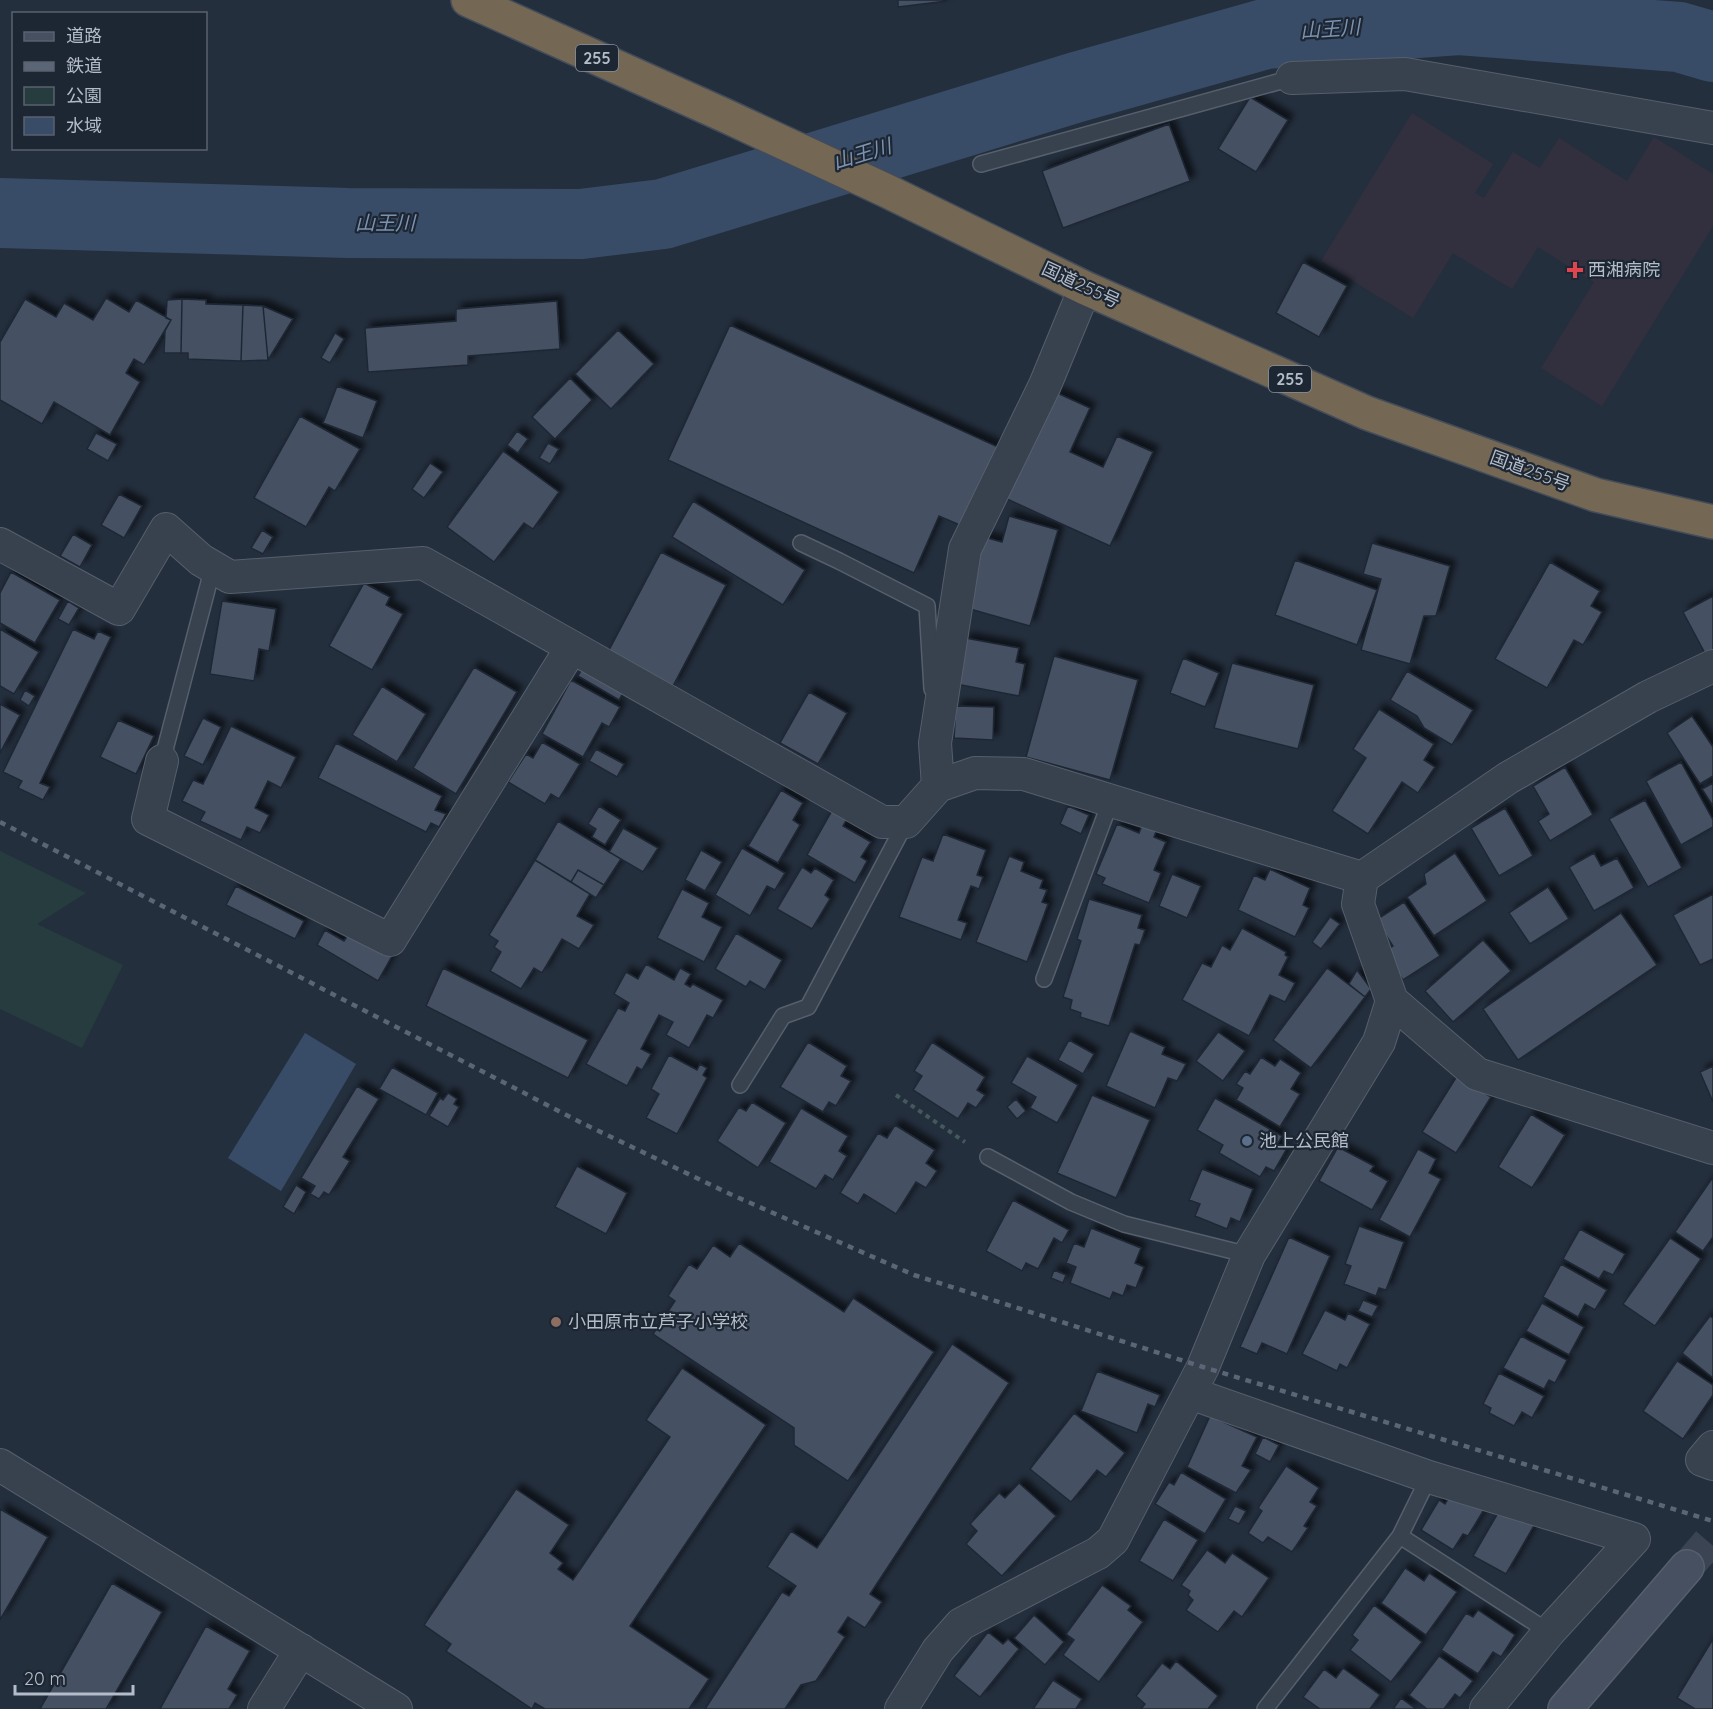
<svg xmlns="http://www.w3.org/2000/svg" width="1713" height="1709" font-family="Quicksand,'Noto Sans JP',sans-serif">
<style>
.medical{fill:#32303f}
.green{fill:#263c3f}
.water{fill:#394c67}
.lines{fill:none;stroke-linecap:round;stroke-linejoin:round}
.river{stroke:#394c67;stroke-width:70}
.building{fill:#455162;stroke:#1f2835;stroke-width:1.5;filter:url(#shadow)}
.secondary-tunnel{stroke:#3a4453;stroke-width:33;stroke-dasharray:33 16;stroke-linecap:butt}
.lane-casing{stroke:#565f6c;stroke-width:18}
.street-casing{stroke:#565f6c;stroke-width:34}
.secondary-casing{stroke:#565f6c;stroke-width:36}
.highway-casing{stroke:#434c59;stroke-width:36}
.path{stroke:#44595c;stroke-width:4;stroke-dasharray:4.5 4.5;stroke-linecap:butt}
.lane{stroke:#38414e;stroke-width:15}
.street{stroke:#38414e;stroke-width:32}
.secondary{stroke:#465061;stroke-width:33}
.highway{stroke:#746855;stroke-width:33}
.rail{stroke:#5a6575;stroke-width:4.5;stroke-dasharray:6 6;stroke-linecap:butt}
.health-dot{fill:#e0444e;stroke:#1d2633;stroke-width:2}
.service-dot{fill:#5c6f8a;stroke:#1d2633;stroke-width:2}
.education-dot{fill:#8d6e63;stroke:#1d2633;stroke-width:2}
.labels{text-anchor:middle;stroke-width:4.5;stroke-linejoin:round;paint-order:stroke}
.shield{fill:#1d2633;stroke:#878f9c;stroke-width:1.5}
.shield-label{font-size:16px;font-weight:bold;fill:#b4bcc9}
.poi-label{font-size:18px;fill:#b4bcc9;stroke:#1d2633;text-anchor:start}
.street-label{font-size:18px;fill:#b4bcc9;stroke:#1d2633}
.water-label{font-size:20px;font-style:italic;fill:#7c92b1;stroke:#1d2633}
</style>
<defs>
<filter id="shadow"><feDropShadow dx="5.5" dy="-5.5" stdDeviation="3" flood-color="#0009"/></filter>
</defs>
<rect width="100%" height="100%" fill="#242f3e"/>
<path class="medical" d="M1412,113l81,51 -18,29 9,5 29,-46 27,16 19,-30 68,43 27,-44 59,37v52l-111,180 -61,-38 53,-86 -56,-35 -26,42 -59,-36 -40,65 -92,-57z"/>
<path class="green" d="M0,851l86,42 -49,31 86,41 -41,83 -82,-39z"/>
<path class="water" d="M305,1033l51,31 -75,127 -53,-33z"/>
<g class="lines">
<path class="river" d="M0,213l348,10 233,1 82,-10 414,-127 188,-53 194,-14 220,17 34,10"/>
</g>
<path class="building" d="M898,0h49v1l-49,6z
M1250,97l38,23 -32,52 -38,-23z
M1169,124l21,57 -127,47 -21,-57z
M1303,262l44,24 -28,51 -43,-24z
M106,298l23,14 7,-12 35,20 -27,45 -10,-6 -8,14 14,9 -30,53 -56,-33 -12,22 -42,-24v-58l25,-43 31,18 8,-14 29,17z
M182,299l-1,54h-17l1,-22 6,-11 -5,-2 1,-18z
M182,299l24,1v4l37,1 -2,56 -53,-2v-6h-7z
M557,301l3,48 -92,7v9l-100,7 -3,-44 91,-7v-12z
M243,305l20,1 5,54 -27,1z
M263,306l30,13 -25,41z
M730,325l268,122 -36,79 -23,-10 -25,57 -246,-113z
M618,330l36,34 -43,45 -36,-35z
M335,333l9,6 -14,24 -9,-5z
M570,378l22,22 -37,39 -23,-22z
M337,386l40,15 -14,37 -40,-15z
M1055,392l35,16 -20,44 33,15 14,-31 36,16 -43,94 -103,-47z
M300,416l60,33 -25,42 -6,-4 -23,40 -52,-29z
M517,431l11,8 -10,14 -11,-8z
M96,433l21,11 -9,17 -21,-12z
M548,443l11,6 -9,15 -11,-6z
M503,451l56,41 -26,37 -9,-6 -30,39 -47,-35z
M430,463l13,9 -19,26 -12,-9z
M119,494l23,12 -18,32 -23,-13z
M693,501l112,69 -22,35 -111,-68z
M1009,516l49,14 -28,96 -60,-17 -5,-7 19,-65 18,5z
M262,530l11,7 -10,17 -12,-6z
M73,534l19,11 -12,22 -20,-11z
M1372,543l78,23 -14,50h-12l-14,48 -49,-14 20,-71 -18,-5z
M661,552l65,33 -53,101 -65,-34z
M1295,560l82,30 -20,55 -82,-30z
M1550,562l50,29 -9,15 11,6 -19,33 -9,-5 -27,48 -52,-29z
M11,572l49,28 -25,43 -35,-20v-30z
M364,583l26,14 -4,8 17,9 -31,56 -43,-24z
M1713,596v58l-6,3 -24,-45z
M68,601l11,7 -10,17 -11,-6z
M222,601l54,8 -7,42 -10,-2 -5,32 -44,-7z
M0,629l39,23 -25,42 -14,-8z
M73,629l21,10 4,-8 13,6 -71,146 10,4 -7,13 -25,-12 4,-7 -19,-9z
M965,638l54,10 -3,14 9,2 -6,32 -63,-12z
M1054,656l84,24 -28,100 -84,-23z
M1183,658l36,15 -14,34 -35,-14z
M1232,663l82,22 -16,64 -84,-21z
M474,667l43,25 -61,102 -43,-26z
M582,669l41,24 -4,7 -41,-24z
M1407,671l66,39 -21,35 -28,-17 -7,-12 -27,-16z
M571,680l49,27 -11,20 -7,-4 -19,34 -41,-23z
M382,686l44,28 -29,48 -45,-27z
M25,690l10,6 -6,10 -9,-6z
M809,692l38,21 -29,51 -38,-21z
M0,704l20,11 -20,38z
M956,706l38,1 -1,33 -39,-2z
M1379,709l55,35 -10,16 11,7 -17,26 -16,-11 -34,52 -36,-23 34,-53 -13,-9z
M1692,716l21,31v29l-13,8 -33,-51z
M203,718l18,9 -18,38 -19,-9z
M118,720l36,16 -18,38 -36,-17z
M231,726l65,31 -15,31 -13,-7 -13,27 14,7 -9,18 -13,-6 -6,13 -41,-19 5,-9 -23,-11 11,-21 10,4z
M542,742l38,22 -21,35 -8,-5 -6,10 -37,-22 18,-28 7,4z
M336,743l106,53 -7,14 11,4 -7,13 -8,-4 -5,9 -108,-54z
M596,749l28,15 -7,13 -28,-16z
M1681,762l32,58v7l-32,18 -35,-64z
M1565,767l28,48 -43,26 -12,-20 11,-7 -16,-28z
M1713,783v23l-11,-17z
M781,790l22,13 -10,17 7,5 -22,38 -30,-17z
M1645,800l37,68 -34,19 -39,-68z
M599,806l22,14 -16,25 -13,-8 4,-8 -8,-5z
M1068,806l21,9 -8,19 -21,-10z
M1505,808l28,48 -34,20 -28,-48z
M833,809l15,8 -5,9 28,16 -10,15 6,4 -12,22 -48,-28z
M558,821l63,38 -17,26 -26,-15 -7,12 -36,-22z
M1143,823l14,6 -3,8 12,5 -12,28 7,3 -12,30 -47,-19 3,-6 -9,-4 21,-50 22,9z
M623,828l35,20 -15,24 -34,-20z
M943,834l43,16 -9,25 6,2 -4,12 -8,-3 -13,34 9,3 -6,17 -62,-23 23,-60 11,4z
M742,848l43,25 -10,17 -8,-4 -17,30 -35,-21z
M701,850l21,12 -17,29 -20,-11z
M1455,853l32,48 -53,35 -27,-39 19,-13 -2,-10z
M1594,853l7,13 16,-8 17,30 -40,23 -25,-44z
M1009,856l15,6 -3,9 22,9 -3,8 7,2 -5,12 6,2 -21,58 -51,-20z
M535,860l55,34 -13,22 17,9 -15,24 -17,-10 -20,34 -8,-5 -13,21 -31,-18 11,-19 -7,-5 4,-6 -9,-6z
M802,867l9,6 4,-5 19,12 -9,15 5,4 -18,30 -35,-20z
M1270,869l40,19 -7,17 6,3 -14,29 -57,-27 16,-35 11,5z
M578,870l26,15 -8,13 -25,-16z
M1172,874l29,12 -14,32 -28,-12z
M236,886l68,35 -9,18 -69,-34z
M1548,887l21,32 -39,25 -21,-31z
M682,889l27,14 -7,14 20,10 -18,35 -47,-24z
M1713,894v65l-13,6 -27,-50z
M1089,899l53,16 -4,13 7,2 -5,15 -5,-1 -26,82 -29,-9 1,-4 -11,-4 2,-9 -9,-3 18,-56 -4,-2z
M1404,902l36,54 -37,24 -19,-28 9,-6 -17,-26z
M1621,913l36,52 -139,95 -35,-51z
M1330,917l10,7 -19,25 -9,-7z
M1242,928l44,24 -1,3 3,2 -9,18 16,8 -10,19 -15,-7 -21,41 -67,-36 20,-37 9,4 11,-22 8,5z
M325,930l19,11 6,-9 42,24 -14,25 -61,-36z
M736,933l46,27 -17,30 -15,-9 -4,6 -31,-18z
M1483,940l28,31 -58,51 -28,-31z
M646,964l28,16 6,-12 11,6 -6,10 5,3 3,-3 30,16 -10,18 -6,-3 -18,33 -23,-13 7,-13 -14,-7 -18,34 10,5 -9,16 -5,-3 -10,19 -41,-22 32,-56 7,3 4,-8 -15,-9 12,-22 12,7z
M443,968l145,72 -20,38 -142,-72z
M1327,968l38,29 -54,71 -38,-28z
M1357,970l14,19 -6,8 -16,-13z
M1130,1031l35,16 -3,7 24,10 -9,17 -9,-3 -13,30 -49,-22z
M1218,1032l27,19 -22,30 -27,-20z
M1069,1040l25,14 -11,20 -25,-14z
M808,1042l39,24 -6,10 10,5 -15,25 -7,-4 -6,10 -43,-25z
M932,1042l53,35 -8,13 8,5 -9,13 -8,-5 -10,16 -45,-29 9,-14 -8,-5z
M669,1055l28,15 3,-6 7,4 -4,7 4,3 -30,56 -31,-16 13,-24 -8,-5z
M1027,1056l51,29 -21,38 -27,-15 6,-11 -25,-14z
M1261,1057l14,9 5,-7 21,14 -10,16 9,5 -20,33 -44,-27 7,-12 -7,-4 9,-13 5,3z
M1713,1066v36l-13,-30z
M392,1067l46,26 -12,22 -47,-26z
M1457,1076l34,21 -35,56 -34,-21z
M357,1086l22,13 -36,58 7,4 -21,34 -5,-3 -5,7 -9,-5 5,-8 -14,-8z
M448,1093l9,6 -3,5 5,3 -11,20 -19,-11 11,-18 3,2z
M1092,1095l58,25 -34,78 -59,-25z
M1215,1098l67,38 -5,9 9,5 -12,21 -8,-4 -6,10 -41,-24 4,-8 -26,-15z
M1016,1099l10,12 -9,8 -10,-12z
M752,1102l34,21 -28,45 -41,-27 22,-34 7,4z
M801,1108l47,28 -9,15 8,5 -14,24 -8,-5 -9,14 -47,-27z
M1531,1114l34,21 -33,53 -34,-21z
M895,1125l40,25 -9,13 11,8 -11,17 -10,-6 -20,32 -32,-20 -6,10 -18,-11 38,-60 9,5z
M1338,1147l36,19 -4,5 18,10 -16,29 -53,-29z
M1418,1149l18,10 -7,14 12,6 -31,58 -31,-17z
M577,1166l50,27 -21,41 -51,-27z
M1202,1169l51,20 -13,33 -9,-4 -4,11 -32,-13 5,-12 -11,-4z
M1713,1177v60l-10,14 -28,-19z
M296,1185l10,7 -12,22 -11,-7z
M1013,1200l56,30 -7,13 -8,-5 -16,31 -12,-6 -4,8 -36,-20z
M1359,1226l45,16 -18,48 -7,-2 -3,8 -32,-12 7,-18 -6,-2z
M1091,1228l50,20 -6,15 9,4 -8,21 -9,-3 -4,11 -10,-4 -3,7 -40,-16 6,-16 -10,-4 8,-20 10,4z
M1580,1229l45,25 -12,21 -9,-4 -5,8 -36,-20z
M1289,1237l41,19 -43,98 -25,-11 -5,11 -17,-7z
M1670,1238l31,21 -46,67 -32,-22z
M739,1243l105,69 9,-14 81,54 -86,129 -54,-36v-17l-141,-94 22,-33 -7,-5 21,-32 8,5 16,-24 17,12z
M1561,1264l46,26 -12,20 -10,-6 -7,13 -35,-20z
M1054,1270l12,5 -3,8 -12,-5z
M1363,1300l15,6 -6,11 -14,-6z
M1542,1303l42,24 -15,28 -43,-24z
M1325,1310l20,10 3,-7 22,11 -23,44 -7,-4 -3,7 -35,-17z
M1710,1316l3,2v60l-31,-25z
M1521,1336l46,24 -12,23 -6,-3 -5,9 -41,-21z
M952,1344l57,39 -139,211 12,8 -17,26 -17,-11 -10,15 7,5 -29,44 -15,4 -16,24h-80l77,-117 7,4 7,-10 -29,-19 24,-36 26,17z
M1677,1361l36,24v10l-30,44 -40,-28z
M682,1368l84,57 -136,201 79,53 -20,30h-144l-10,-6 -3,6 -86,-58 5,-7 -27,-19 92,-136 53,36 -19,28 13,10 -5,6 15,11 97,-143 -24,-17z
M1097,1371l63,24 -5,12 -7,-3 -11,29 -56,-22z
M1499,1373l45,23 -12,22 -10,-6 -8,14 -25,-13 2,-5 -8,-4z
M1074,1413l51,40 -19,24 -9,-7 -26,32 -41,-33z
M1210,1416l47,21 -15,29 9,4 -15,23 -49,-26z
M1263,1437l16,8 -9,17 -15,-8z
M1286,1466l33,22 -9,14 7,4 -13,20 4,2 -16,24 -24,-15 -5,6 -15,-10 14,-22 -4,-3z
M1181,1472l45,27 -21,35 -50,-30 14,-22 5,3z
M1019,1483l37,33 -54,60 -36,-32 11,-13 -7,-7 29,-31 6,5z
M1454,1489l31,19 -17,28 -5,-2 -10,16 -32,-20 18,-30 6,4z
M1235,1506l11,5 -7,13 -11,-5z
M1502,1506l33,18 -29,50 -33,-18z
M0,1509l48,28 -48,83z
M1164,1519l34,21 -25,41 -34,-20z
M1207,1550l18,13 7,-10 37,25 -27,39 -8,-6 -16,21 -32,-22 7,-10 -5,-5 2,-4 -9,-6z
M1405,1568l19,13 5,-8 28,19 -31,43 -45,-32z
M112,1583l50,29 -56,97h-66z
M1102,1585l29,21 -3,4 15,12 -44,60 -36,-27 11,-15 -8,-6z
M1374,1605l48,37 -31,40 -41,-32 8,-10 -6,-5z
M1478,1610l37,25 -14,22 -8,-5 -15,22 -37,-24 25,-37 7,4z
M1034,1615l30,27 -19,23 -31,-27z
M206,1626l44,25 -22,38 9,6 -8,14h-69z
M988,1632l15,12 5,-5 11,10 -39,48 -26,-21z
M1713,1639v70h-18l-18,-11z
M1439,1656l34,25 -13,17 -5,-4 -11,15h-17l-18,-14z
M1176,1661l42,35 -10,13h-67l4,-5 -9,-8 26,-33 8,6z
M1343,1668l37,27 -10,14h-50l-17,-12 21,-28 12,9z
M1053,1680l29,19 -6,10h-43z
M1401,1698l15,11h-23z"/>
<g class="lines">
<path class="secondary-tunnel" d="M1687,1567l26,-30"/>
<g class="lane-casing">
<path id="lane" d="M981,164l311,-86
M801,543l38,18 88,45 5,83
M162,761l51,-194
M1044,979l67,-179
M740,1085l43,-69 25,-9 98,-185
M988,1157l83,45 53,22 125,31
M1400,1536l149,96
M1265,1709l135,-173 29,-59"/>
</g>
<g class="street-casing">
<path id="street" d="M1292,78l113,-4 308,54
M0,544l119,65 47,-80 35,31 29,17 193,-14 459,259h24l32,-36 37,-13 49,1 338,104
M162,761l-14,58 242,121 182,-293
M938,786l-3,-43 30,-194 80,-164 40,-97
M1392,1001l85,73 236,74
M1190,1393l239,84 205,62 -85,93 -63,77
M1713,1447l-11,13 11,4
M0,1465l396,244
M264,1709l37,-59
M901,1709l37,-59 23,-26 137,-71 15,-13 90,-173 46,-112 130,-213 13,-41 -34,-97 4,-26 146,-100 140,-81 65,-31"/>
</g>
<g class="secondary-casing">
<path id="secondary" d="M1565,1709l122,-142"/>
</g>
<g class="highway-casing">
<path id="highway" d="M468,0l258,116 159,74 200,98 282,125 229,82 117,27"/>
</g>
<path class="path" d="M896,1095l69,47"/>
<use href="#lane" class="lane"/>
<use href="#street" class="street"/>
<use href="#secondary" class="secondary"/>
<use href="#highway" class="highway"/>
<path class="rail" d="M0,822l582,301 148,71 184,81 289,92 510,154"/>
</g>
<path class="health-dot" d="M1572 261h6v6h6v6h-6v6h-6v-6h-6v-6h6z"/>
<circle class="service-dot" cx="1247" cy="1141" r="6"/>
<circle class="education-dot" cx="556" cy="1322" r="6"/>
<g class="labels">
<g class="shield">
<rect x="576" y="45" width="42" height="26" rx="4.5"/>
<rect x="1269" y="366" width="42" height="26" rx="4.5"/>
</g>
<g class="shield-label">
<text x="597" y="64">255</text>
<text x="1290" y="385">255</text>
</g>
<g class="poi-label">
<text x="1588" y="276">西湘病院</text>
<text x="1259" y="1147">池上公民館</text>
<text x="568" y="1328">小田原市立芦子小学校</text>
</g>
<g class="street-label">
<text transform="translate(1081 285) rotate(25)" y="6">国道255号</text>
<text transform="translate(1530 471) rotate(20)" y="6">国道255号</text>
</g>
<g class="water-label">
<text transform="translate(1330 29) rotate(-4)" y="7">山王川</text>
<text transform="translate(862 154) rotate(-17)" y="7">山王川</text>
<text x="385" y="230">山王川</text>
</g>
</g>
<rect x="12" y="12" width="195" height="138" fill="#1d2633" stroke="#59626f" stroke-width="1.5"/>
<rect x="24" y="32" width="30" height="9" fill="#465061" stroke="#59626f" stroke-width="1.5"/>
<text x="66" y="42" font-size="18" fill="#b4bcc9">道路</text>
<rect x="24" y="62" width="30" height="9" fill="#5a6575" stroke="#59626f" stroke-width="1.5"/>
<text x="66" y="72" font-size="18" fill="#b4bcc9">鉄道</text>
<rect x="24" y="87" width="30" height="18" fill="#263c3f" stroke="#59626f" stroke-width="1.5"/>
<text x="66" y="102" font-size="18" fill="#b4bcc9">公園</text>
<rect x="24" y="117" width="30" height="18" fill="#394c67" stroke="#59626f" stroke-width="1.5"/>
<text x="66" y="132" font-size="18" fill="#b4bcc9">水域</text>
<path d="M15 1685v9h118v-9" fill="none" stroke="#b4bcc9" stroke-width="3"/>
<text x="24" y="1685" font-size="18" fill="#b4bcc9" stroke="#1d2633" stroke-width="4.5" paint-order="stroke">20 m</text>
</svg>
